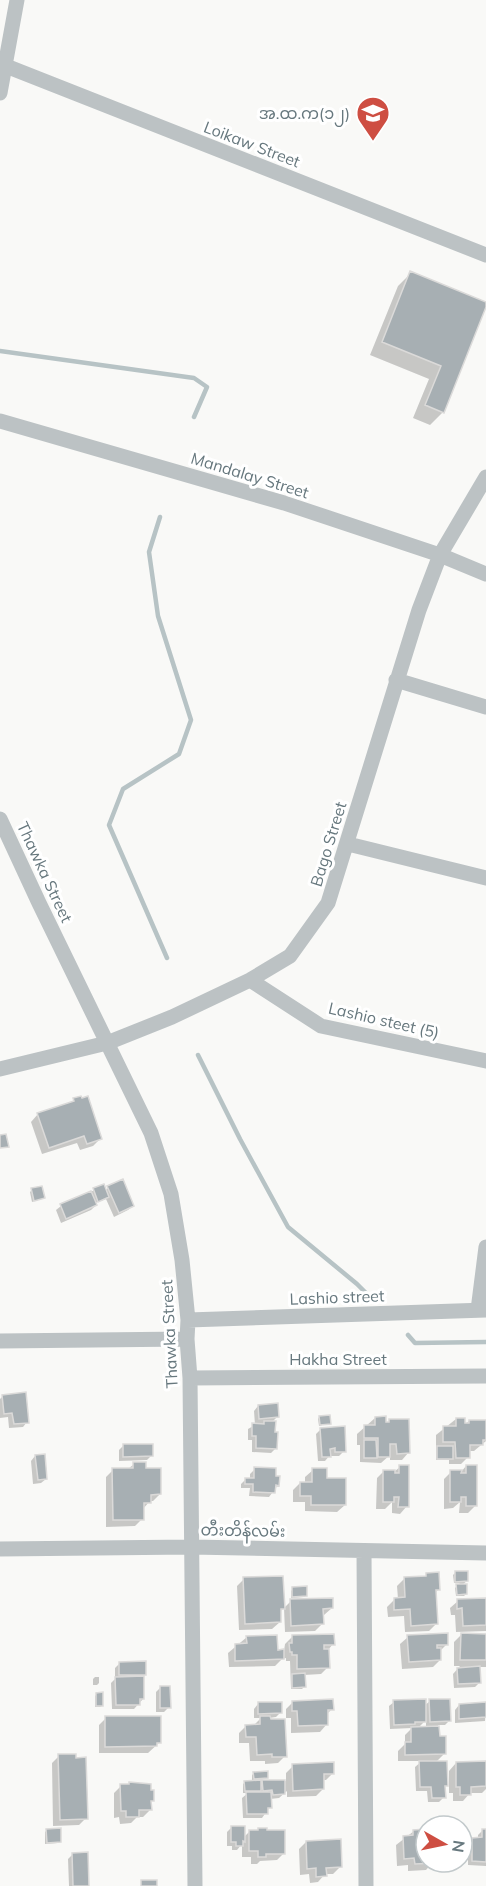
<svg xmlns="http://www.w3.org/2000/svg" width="486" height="1886" font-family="Mulish,'Noto Sans Myanmar',sans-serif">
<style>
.shadow{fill:#0003;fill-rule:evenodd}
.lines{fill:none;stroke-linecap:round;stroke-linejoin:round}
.stream{stroke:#b7c3c5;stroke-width:4.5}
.building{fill:#a7afb3;stroke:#dbdad9;stroke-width:1.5}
.minor{stroke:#bcc2c4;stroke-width:15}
.labels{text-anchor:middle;stroke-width:6;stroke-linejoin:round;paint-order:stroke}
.poi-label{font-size:16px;fill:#67787e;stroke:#fff;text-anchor:end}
.street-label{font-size:16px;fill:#67787e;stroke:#fff}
</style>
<rect width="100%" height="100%" fill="#f9f9f7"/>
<path class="shadow" d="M411,273l75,30 -43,109 -13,13 -17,-7 16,-39 -59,-24 28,-69z
M74,1100l26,39 -7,7 -13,4 -3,-7 -35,11 -11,-32 7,-8 31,-10z
M103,1186l2,5 3,-3 25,18 -5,4 -14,7 -8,-18 -11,4 1,2 -5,5 -30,13 -5,-13 5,-4z
M32,1190l11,8 -11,4 -2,-10z
M3,1396l24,26 -4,5 -14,1 -1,-11 -8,1v-19z
M258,1406l19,11 -6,6 5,25 -5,5 -19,-1v-12h-4v-11l7,-4 -1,-14z
M319,1417l10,6 -10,3 -1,-7z
M375,1418l10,8 4,-5 20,31 -7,8h-12v-5l-9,8 -21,-1v-17h-3v-11z
M456,1419l8,6 5,-4h17v20l-12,10h-6v6l-7,7h-12v-4h-13v-25z
M321,1429l23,22 -5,5h-8v-2l-6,7h-7l-2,-27z
M123,1446l28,10 -4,4 -28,1v-11z
M35,1456l11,23 -5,4 -8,1 -2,-23z
M134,1464l11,5 15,25 -7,7h-3l-8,9v9l-7,7 -29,1v-50l7,-7 15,-1z
M466,1466l9,40 -7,7h-9l1,-11 -7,6 -9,1v-30l7,-7h10z
M400,1467l7,39 -7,8 -8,-1v-11l-7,7h-9l1,-31 7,-7h11z
M255,1469l19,8 4,8 -9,12 -20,-1 1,-8h-9v-4l5,-5h4v-5z
M313,1470l12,10 20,25 -8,7 -32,-1v-9h-12v-12l7,-7h5v-6z
M455,1573l12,8 -5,4 4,9 -2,2h-8l-1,-8 5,-5h-6l-1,-8z
M427,1575l12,14 -4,4 1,31 -7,7 -24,1 -1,-16 -16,1 -1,-10 7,-7 4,-1 -1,-13 8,-8 19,-1z
M244,1579l39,30 -4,3 1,10 -8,7 -33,1 -2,-44z
M293,1589l13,6 -2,2 -13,1v-7z
M486,1599v32l-30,1 -1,-17h-4l-1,-7 8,-7z
M291,1601l41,7 -8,7h-2v9l-7,7 -30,1 -1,-24z
M461,1635h25v32h-7l1,15 -5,5 -21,1 -1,-14 7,-8h-6v-24z
M247,1637l29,14h8l1,-7 7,-7 41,7 -5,6v17l-7,7 -17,1v12l-2,2h-11l-1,-28h-4v-3l-4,1 -7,7 -46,1 -1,-14z
M408,1637l39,7 -8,8 1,8 -7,7 -31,2 -2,-25z
M120,1663l24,11 -4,4 3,21 -9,10h-22l-1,-26 4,-4v-11z
M95,1677h4v6l-2,2h-4v-6z
M160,1688l9,19 -5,5h-8v-20z
M97,1694l5,12 -2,1h-5v-11z
M430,1701l19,20 -4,4h-7v12l7,16 -9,9 10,24 -2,2v9l-5,5h-11l-1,-11h-11l-1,-24 7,-6h-24v-10l7,-7v-9l7,-7 -22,1 -1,-23 5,-4 30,4zM426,1720v8h-8z
M293,1702l39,7 -6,6 1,9 -7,8 -29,1v-15h-5v-9z
M258,1704l22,9 -4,4 -7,1 16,38 -7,7 -13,1v-3h-15l-1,-18h-10v-10l7,-7 8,-1 7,-7h-7v-9z
M486,1704l-1,17 -30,2v-13l4,-5z
M106,1718l54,24 -12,11h-49v-28z
M59,1756l27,62 -7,7 -26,1 -1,-63z
M456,1763h30v26l-4,4h-12l-7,8h-10v-8h-4v-22z
M293,1766l40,7 -7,7h-4l1,9 -7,7 -29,1v-6l-8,7 -9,1v8l-8,11h-19l-1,-20 6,-5h-5v-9l2,-2h7v-7l2,-2 13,4 -8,3 1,6 3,-4 23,-1v-8z
M121,1786l31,15 -2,2v7l-7,7h-6l-6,6 -11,1 -1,-7 -5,1v-25z
M231,1828l12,10 6,-6h7l2,-3 26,24 -7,7 -17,1 -3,3h-6v-7h-9v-13l-5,6h-5v-4h-5v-14z
M47,1830l13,12 -2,1 -13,1v-12z
M486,1830v36l-18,-1v-21l5,-5h5v-4l4,-4z
M414,1831h12v31h7l-7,8 -18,1v-6l-11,1 -1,-21z
M306,1842l34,25 -7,7h-8l-7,8 -8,1 -1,-9 -9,1 -1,-26z
M73,1854l14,32h-18l-1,-27z"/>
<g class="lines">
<path class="stream" d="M0,351l194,27 13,9 -13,30
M160,517l-11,35 9,64 33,104 -12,34 -56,35 -14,36 58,133
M198,1055l42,84 48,88 69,57 11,11
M408,1335l7,8 71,-1"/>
</g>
<path class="building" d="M410,271l76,31v5l-42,106 -19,-8 16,-39 -59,-24z
M81,1096l1,2 6,-2 14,43 -15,5 -3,-8 -35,12 -12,-35 37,-12 -1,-3z
M6,1134l3,13 -9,1v-13z
M123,1179l11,27 -15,7 -12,-27z
M104,1184l5,13 -11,5 -5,-14z
M42,1186l3,12 -11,3 -3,-13z
M91,1191l6,14 -31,14 -6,-15z
M26,1392l3,31 -15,1 -2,-11 -8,1 -2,-19z
M278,1403l1,14 -20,2 -1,-14z
M330,1415l1,9 -11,1 -1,-9z
M386,1416v6h3v-3h20l1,34 -13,1 -1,-10h-6v13h-12v-19h-14v-13h11v-8z
M456,1418h9v5h4v-3h17v20h-3v5h-13v13h-14l-1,-16h-12v-16h13z
M264,1421h12l-1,11h3l-1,17 -21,-1v-12h-4v-13l12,1z
M345,1426l1,26h-11v-4l-5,1 1,8h-9l-2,-29z
M364,1440h12l1,18h-13z
M123,1444h30v12l-30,1z
M437,1446h16v13h-16z
M45,1454l2,25 -9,1 -3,-25z
M133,1462h13v6h15v26l-10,1v8h-7v17h-31l-1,-52h21z
M399,1465h10v42h-11l1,-10h-5v5h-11v-32h12v3h4z
M466,1465h11v41h-11v-9h-5v5h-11v-32h12l-1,3h5z
M254,1467l22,1v8h4l-1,10 -3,-1 -1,8 -22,-1v-8h-8v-6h9z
M312,1468h15v10h19v27h-35v-9h-11v-14h12z
M455,1571h13v10l-13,1z
M439,1572l1,18h-4l2,34 -27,2 -1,-17 -16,1v-12l11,-1 -1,-20 22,-1v-3z
M283,1576l2,33h-4v13l-36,2 -2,-47z
M456,1584h11v10l-10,1z
M307,1586v10l-15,1v-10z
M333,1598v10l-10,1 1,15 -33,2 -1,-27z
M486,1598v27l-23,1 -1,-18 -5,1v-10z
M448,1633v12h-11v3h4v12l-32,2 -2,-27z
M461,1633l25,1v26h-26z
M334,1634l1,11h-11v4h5l1,19 -33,1v-14h-5v-3h-2l-1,-9h3v-8z
M277,1635l1,15 6,-1v10l-49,2v-17l12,-1 -1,-7z
M146,1661v14h-27v-13z
M480,1666l1,17 -23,1 -1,-16z
M305,1673l1,14 -14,1v-14z
M144,1676v23h-4v6h-24l-1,-28z
M160,1686h10l1,22h-11z
M103,1692v14h-7v-13z
M333,1699l1,11h-6v15l-30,1 -1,-15h-5v-10z
M426,1699v23h-11v2l-21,1 -1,-25z
M429,1699h21l1,22 -21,1z
M258,1702h24v11l-24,1z
M486,1702v15l-27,2v-15z
M105,1716h56v27h-4v3l-52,1z
M260,1716h10l1,3h14l2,38h-15v-3l-15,1 -1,-18h-10l-1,-12 15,-1z
M439,1726l1,10h6v18l-41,1v-13h6v-15z
M58,1754h18v4l10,-1 2,62 -28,1z
M419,1761h28l1,25h-3l1,12h-14l-1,-11h-11z
M486,1761v25l-15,1v8h-11v-8h-4v-25z
M334,1762v12h-10v15l-31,2 -1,-27z
M268,1771v7l-14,1 -1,-7z
M261,1780v11h-16l-1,-10z
M262,1780h23v14l-12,1 -1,-5 -9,1z
M129,1782l22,2v6h3v11h-3l1,9h-13v7h-13v-6h-5l-1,-27h9z
M246,1792h25l1,16h-4v6h-21z
M231,1826h14v16l-2,-1v5h-7v-4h-5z
M61,1828v14l-14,1 -1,-14z
M258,1828h9v2h18v24h-19v3h-8v-6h-9v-21h9z
M426,1829v33l8,1 -19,1 -1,-6 -10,1 -1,-23 10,-1v-5z
M482,1829h4v33l-14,-1v-23l10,-1z
M341,1839l1,28 -16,1 1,8 -11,1v-9l-9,1 -1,-28z
M88,1852l1,34h-16l-1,-33z
M141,1880h16v6h-16z"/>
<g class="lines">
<path class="minor" d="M6,66l480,189
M0,93l17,-93
M0,421l284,82 156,52 46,19
M396,680l90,27
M0,819l39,84 112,230 20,61 11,66 6,60 -1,19 3,39 5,508
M348,844l138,34
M250,980l71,46 165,35
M0,1069l107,-26 65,-26 78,-37 40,-24 38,-53 91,-293 21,-55 46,-78
M478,1310l8,-63
M188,1320l298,-10
M0,1341l187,-2
M190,1378l296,-2
M0,1549l191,-2 295,6
M364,1551l2,335"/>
</g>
<defs>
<g id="school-pin" transform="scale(1.725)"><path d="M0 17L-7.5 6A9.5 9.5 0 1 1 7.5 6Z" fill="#ce4e42" stroke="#fff"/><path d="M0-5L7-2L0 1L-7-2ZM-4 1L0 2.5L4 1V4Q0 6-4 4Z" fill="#fff"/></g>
</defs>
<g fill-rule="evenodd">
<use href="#school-pin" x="373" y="113"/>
</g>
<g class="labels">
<g class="poi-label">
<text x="350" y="119">အ.ထ.က(၁၂)</text>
</g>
<g class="street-label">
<text transform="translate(252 144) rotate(21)" y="6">Loikaw Street</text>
<text transform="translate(250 475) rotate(17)" y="6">Mandalay Street</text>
<text transform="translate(328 844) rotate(-73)" y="6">Bago Street</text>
<text transform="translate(45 872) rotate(65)" y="6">Thawka Street</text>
<text transform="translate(384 1020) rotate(13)" y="6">Lashio steet (5)</text>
<text transform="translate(337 1297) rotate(-2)" y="6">Lashio street</text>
<text transform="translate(169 1334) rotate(-93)" y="6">Thawka Street</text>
<text x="338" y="1365">Hakha Street</text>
<text transform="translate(243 1530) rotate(1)" y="6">တီးတိန်လမ်း</text>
</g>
</g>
<g transform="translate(444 1844) rotate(99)"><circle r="28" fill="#ffffff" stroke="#c2c9cb" stroke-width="1.5"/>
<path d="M0-4.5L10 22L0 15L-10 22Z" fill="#ce4e42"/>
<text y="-9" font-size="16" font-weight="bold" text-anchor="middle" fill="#67787e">N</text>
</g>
</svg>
